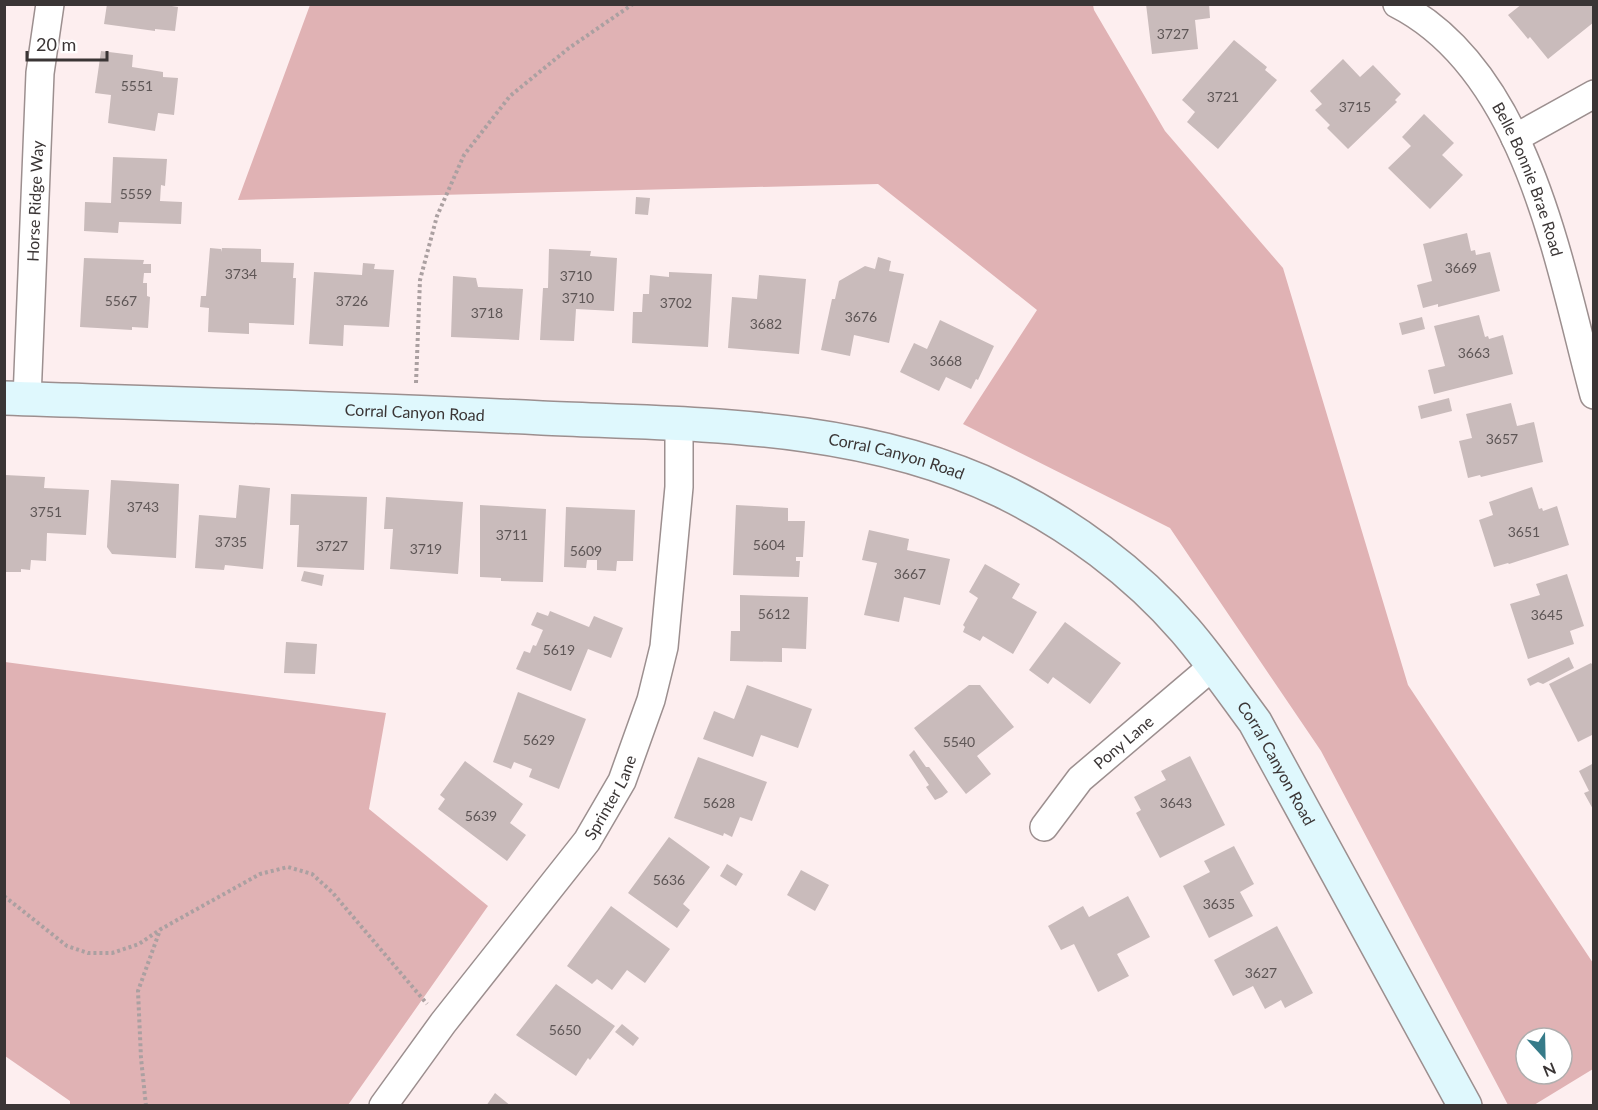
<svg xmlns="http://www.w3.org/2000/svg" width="1598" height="1110" font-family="Lato,sans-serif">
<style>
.green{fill:#e0b2b4;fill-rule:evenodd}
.building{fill:#c9bbbb}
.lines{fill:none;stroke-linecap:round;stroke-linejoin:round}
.minor-casing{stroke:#9c8f8f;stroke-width:30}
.secondary-casing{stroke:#9c8f8f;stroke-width:36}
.path{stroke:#aba0a1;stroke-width:4;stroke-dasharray:3 3;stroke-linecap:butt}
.minor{stroke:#fff;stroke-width:27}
.secondary{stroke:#dff8fd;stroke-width:33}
.labels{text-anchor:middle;stroke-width:5;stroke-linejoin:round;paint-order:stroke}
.number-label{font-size:14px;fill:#5e5656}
.street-label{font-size:16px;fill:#3a3535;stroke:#fff}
</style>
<rect width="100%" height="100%" fill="#fdeeef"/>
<path class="green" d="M310,5h783l1,5 71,121 118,137 125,417 185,278v106l-59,36h-26l-187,-354 -151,-223 -207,-104 74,-114 -159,-126 -640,16zM1526,1038h36v36h-36z
M5,662l381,51 -17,96 119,97 -140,199h-278v-4l-65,-45z"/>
<path class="building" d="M107,4h52l19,3 -3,24 -20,-2v2l-51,-7z
M1146,4h63l1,14 -15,2 3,29 -46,5z
M1522,4h72v18l-46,37 -18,-22 -2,2 -20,-24z
M1234,40l33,27 -2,3 12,10 -59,69 -31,-27 8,-10 -13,-12z
M101,51l32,4 -1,12 31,5v5l15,1 -4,37 -16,-2 -3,18 -47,-8 3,-28 -16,-2z
M1343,59l17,18 13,-12 28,29 -6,6 2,2 -49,47 -21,-21 3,-3 -15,-15 7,-6 -12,-13z
M1424,114l30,29 -12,12 21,20 -33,34 -42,-41 23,-22 -9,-9z
M113,157l54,2 -2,27 -4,-1 -1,16 22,1 -1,22 -62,-2 -1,11 -34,-2 1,-29 26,1z
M636,197l14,1 -2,17 -13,-1z
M1467,233l4,18 4,-1 1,5 14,-3 10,39 -62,16v-3l-15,4 -6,-23 15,-4 -9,-37z
M210,248l11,1v3l1,-4 39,1v13l33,1 -1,15h3l-2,47 -45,-2v11l-41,-2 1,-24 -9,-1 1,-11h5z
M549,249l42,2 -1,5 27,2 -3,53 -38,-2 -2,32 -34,-1 3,-52h5z
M878,257l13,4 -2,10 15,3 -15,69 -35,-8 -4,21 -29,-6 11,-51h3l4,-18 26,-15 10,3z
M84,258l60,2 -1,4h8v9h-7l-1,10h4v13l3,1 -2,31 -16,-1v3l-52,-3z
M363,263l12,1 -1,5 20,1 -5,57 -45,-2 -1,21 -34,-2 5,-72 48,3z
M669,272l43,2 -4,73 -76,-4 1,-31h9l1,-18h6l1,-19 19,2z
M759,275l47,4 -7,75 -71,-6 4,-51 25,2z
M453,276l23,2 2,9 45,2 -4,51 -68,-3z
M1479,315l6,22 3,-1 1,3 14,-4 10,39 -79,20 -6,-24 17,-4 -11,-40z
M1422,317l3,12 -23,6 -3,-12z
M940,320l54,26 -16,34 -2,-1 -5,10 -25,-12 -7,14 -39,-19 14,-29 13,6z
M1449,398l3,13 -31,8 -3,-13z
M1511,403l6,23 17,-4 9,40 -62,15 -1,-2 -12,3 -9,-37 13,-3 -6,-24z
M5,475l40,2 -1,11 45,2 -3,45 -39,-2 -1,28 -15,-1 -1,10 -9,-1v3h-15z
M111,480l68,4 -3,74 -64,-4 -5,-7z
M239,485l31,3 -7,81 -38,-4 -1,5 -29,-2 4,-53 37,3z
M1532,487l7,22 3,-1 1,3 14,-5 12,39 -60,19 -1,-1 -14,4 -15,-47 14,-5 -4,-13z
M291,494l76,3 -3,73 -67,-3 2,-42h-9z
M386,497l77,5 -5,72 -68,-5 3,-40h-9z
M480,505l66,4 -3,73 -42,-1v-3l-21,-1z
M736,505l52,3v13h17l-2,36h-7v4h4l-1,16 -66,-2z
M566,507l69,3 -2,51h-16l-1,10 -19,-1v-10h-10l-1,8 -22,-1z
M869,530l40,9 -2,11 43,9 -10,46 -36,-8 -5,25 -35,-7 13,-52 -15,-3z
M985,564l35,20 -8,14 25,14 -24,42 -30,-18 -3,5 -17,-9 2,-5 -2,-2 15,-27 -9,-6z
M304,571l20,4 -2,11 -21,-5z
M1567,574l17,52 -14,5 4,13 -46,15 -18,-55 30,-9 -4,-11z
M740,595l68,2 -2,52 -24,-1v14l-52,-1 1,-30h9z
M550,611l39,16 5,-11 29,12 -12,30 -23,-9 -17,42 -55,-22 8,-18 6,2 3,-8 3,1 7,-16 -12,-5 6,-13 11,4z
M1065,622l56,41 -31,41 -37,-27 -5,7 -19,-14z
M286,642l31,2 -2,30 -31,-1z
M1569,657l5,11 -31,16 -5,-2 -8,4 -3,-7z
M1591,663l3,4v67l-16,8 -29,-58z
M747,685l65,24 -14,39 -37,-13 -8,22 -50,-18 11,-28 20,8z
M969,685h11l34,42 -37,29 14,18 -25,20 -52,-66z
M518,692l68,27 -27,70 -30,-12 3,-8 -18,-7 -3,7 -18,-7z
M914,750l12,17h3l19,25 -6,5 -7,3 -9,-13 3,-2 -20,-30z
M1190,756l35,69 -65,33 -24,-45 5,-3 -7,-13 32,-17 -5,-9z
M698,757l69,25 -15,39 -12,-4 -8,20 -8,-4 -1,3 -49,-18z
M465,761l58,43 -13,19 16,12 -19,26 -69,-52 7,-10 -5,-4z
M1594,763v48l-10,-18 5,-2 -10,-20z
M669,837l41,30 -27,37 7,6 -13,18 -49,-35z
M1234,846l20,38 -14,8 13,24 -44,22 -26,-52 27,-14 -6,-11z
M727,864l16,10 -7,12 -16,-10z
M801,870l28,15 -14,26 -28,-16z
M1128,896l22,41 -33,17 12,22 -31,16 -24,-48 -13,6 -13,-24 35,-20 6,11z
M611,906l59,43 -25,34 -18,-13 -15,20 -15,-11 -5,5 -25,-18z
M1277,926l36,67 -28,15 -4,-8 -16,9 -12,-23 -20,10 -19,-36z
M556,984l59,42 -25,34 -2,-2 -12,18 -60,-41z
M622,1024l17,14 -6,8 -18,-14z
M495,1093l16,13h-25z"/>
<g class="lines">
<g class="minor-casing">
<g id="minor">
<path id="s1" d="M1397,4c131,67 162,262 197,391"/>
<path d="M1515,138l79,-44"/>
<path id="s2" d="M27,399l13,-326 10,-69"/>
<path id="s3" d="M1044,827l36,-48 133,-113"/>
<path id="s4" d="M383,1106l60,-83 144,-182 35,-60 29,-81 13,-53 15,-160v-62"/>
</g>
</g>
<g class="secondary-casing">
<g id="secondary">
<path id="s5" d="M4,398c180,6 359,11 538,20 154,7 317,4 460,73 68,33 133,81 183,139 25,29 47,61 70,92l210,384"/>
</g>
</g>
<path class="path" d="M416,383l4,-103 17,-64 27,-61 46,-59 59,-48 64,-44
M4,896l63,50 21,7h24l27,-9 22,-15 99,-55 28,-7 24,7 20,18 95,112
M146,1106l-5,-48 -3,-67 22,-61"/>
<use href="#minor" class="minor"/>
<use href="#secondary" class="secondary"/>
</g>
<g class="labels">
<g class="number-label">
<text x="1173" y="39">3727</text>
<text x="137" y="91">5551</text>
<text x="1223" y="102">3721</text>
<text x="1355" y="112">3715</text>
<text x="136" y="199">5559</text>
<text x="1461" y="273">3669</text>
<text x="241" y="279">3734</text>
<text x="576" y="281">3710</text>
<text x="578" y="303">3710</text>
<text x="121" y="306">5567</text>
<text x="352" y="306">3726</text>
<text x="676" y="308">3702</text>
<text x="487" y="318">3718</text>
<text x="861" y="322">3676</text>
<text x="766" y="329">3682</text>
<text x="1474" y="358">3663</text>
<text x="946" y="366">3668</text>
<text x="1502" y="444">3657</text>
<text x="143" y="512">3743</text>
<text x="46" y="517">3751</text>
<text x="1524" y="537">3651</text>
<text x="512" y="540">3711</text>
<text x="231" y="547">3735</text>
<text x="769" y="550">5604</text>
<text x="332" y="551">3727</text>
<text x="426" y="554">3719</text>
<text x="586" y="556">5609</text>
<text x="910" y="579">3667</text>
<text x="774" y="619">5612</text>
<text x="1547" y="620">3645</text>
<text x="559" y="655">5619</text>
<text x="539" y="745">5629</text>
<text x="959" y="747">5540</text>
<text x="719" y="808">5628</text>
<text x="1176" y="808">3643</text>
<text x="481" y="821">5639</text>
<text x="669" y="885">5636</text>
<text x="1219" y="909">3635</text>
<text x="1261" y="978">3627</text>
<text x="565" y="1035">5650</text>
</g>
<g class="street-label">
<text dy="6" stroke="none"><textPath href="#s1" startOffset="225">Belle Bonnie Brae Road</textPath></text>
<text dy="6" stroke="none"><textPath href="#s2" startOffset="198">Horse Ridge Way</textPath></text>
<text dy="6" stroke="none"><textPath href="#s5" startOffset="411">Corral Canyon Road</textPath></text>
<text dy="6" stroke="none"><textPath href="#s5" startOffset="896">Corral Canyon Road</textPath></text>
<text dy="6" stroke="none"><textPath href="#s3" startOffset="117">Pony Lane</textPath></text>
<text dy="6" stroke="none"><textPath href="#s5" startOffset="1401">Corral Canyon Road</textPath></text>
<text dy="6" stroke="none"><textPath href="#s4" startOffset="384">Sprinter Lane</textPath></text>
</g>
</g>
<rect width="1598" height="1110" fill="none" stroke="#3a3535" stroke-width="12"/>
<g transform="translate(1544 1056) rotate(158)"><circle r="28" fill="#ffffff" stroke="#b0aeae" stroke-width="1.5"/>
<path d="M0-4.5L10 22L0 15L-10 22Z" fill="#367b89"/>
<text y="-9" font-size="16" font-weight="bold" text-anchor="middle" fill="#3a3535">N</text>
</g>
<path d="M27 51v9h80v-9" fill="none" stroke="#3a3535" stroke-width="3"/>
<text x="36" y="51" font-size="18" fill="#3a3535" stroke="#ffffff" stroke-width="4.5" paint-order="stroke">20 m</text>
</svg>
